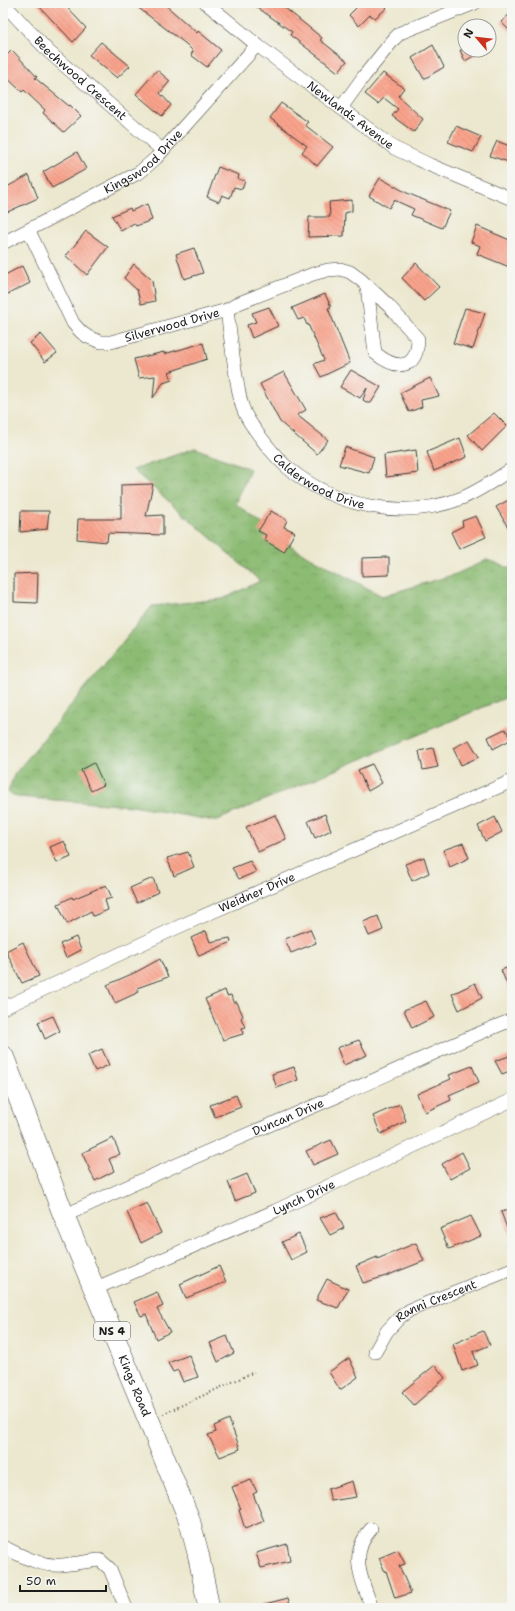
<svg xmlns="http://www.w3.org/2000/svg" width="515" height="1611" font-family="'Shantell Sans',sans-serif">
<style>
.forest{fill:url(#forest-crowns);stroke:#546c48}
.building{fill:url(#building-back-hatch)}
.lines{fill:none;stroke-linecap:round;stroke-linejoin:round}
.street-casing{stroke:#3b3b37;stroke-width:14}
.primary-casing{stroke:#3b3b37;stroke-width:22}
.path{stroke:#3b3b37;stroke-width:2;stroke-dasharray:1 3;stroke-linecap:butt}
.street{stroke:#fff;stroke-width:13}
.primary{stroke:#fff;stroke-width:21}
.labels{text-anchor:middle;stroke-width:3;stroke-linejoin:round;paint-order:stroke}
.shield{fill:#f6f6f2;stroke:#5d5d5c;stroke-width:1}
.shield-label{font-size:11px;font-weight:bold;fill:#1c1c1c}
.street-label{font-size:12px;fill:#1c1c1c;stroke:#f6f6f2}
</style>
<defs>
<pattern id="forest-crowns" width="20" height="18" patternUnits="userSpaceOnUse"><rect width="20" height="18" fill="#8cbb73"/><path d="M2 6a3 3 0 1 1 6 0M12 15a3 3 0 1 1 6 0" fill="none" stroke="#78a063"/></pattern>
<pattern id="building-back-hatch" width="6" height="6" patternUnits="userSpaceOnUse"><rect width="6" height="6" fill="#f9a38c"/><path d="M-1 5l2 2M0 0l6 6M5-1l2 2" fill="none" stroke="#d58c78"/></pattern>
</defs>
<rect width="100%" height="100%" fill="#f6f6f2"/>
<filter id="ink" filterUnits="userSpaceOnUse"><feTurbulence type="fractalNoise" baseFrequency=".025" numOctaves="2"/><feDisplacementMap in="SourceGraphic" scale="8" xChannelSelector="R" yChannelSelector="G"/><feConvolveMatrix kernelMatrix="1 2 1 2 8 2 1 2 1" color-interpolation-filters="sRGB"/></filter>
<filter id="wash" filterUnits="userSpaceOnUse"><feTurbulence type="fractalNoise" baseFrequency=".012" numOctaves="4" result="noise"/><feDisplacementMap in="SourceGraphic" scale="16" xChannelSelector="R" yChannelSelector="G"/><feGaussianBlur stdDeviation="0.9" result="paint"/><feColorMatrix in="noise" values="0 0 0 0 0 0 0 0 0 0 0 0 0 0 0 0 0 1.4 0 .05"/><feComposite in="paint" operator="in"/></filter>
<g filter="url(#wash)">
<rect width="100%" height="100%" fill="#ece8cf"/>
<path class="forest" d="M195,448l55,21 -14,35 61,46 85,46 74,-22 31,-14 25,9v126l-297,126 -83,-15 -115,-9 -9,-5 6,-17 138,-169 71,-7 37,-18 -127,-111z"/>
<g id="blocks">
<path class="building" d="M36,3h27l23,25 -13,14z
M132,3h31l34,30 1,-2 23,19 -14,17 -16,-12 2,-4 -7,-7z
M251,3h28l43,35 -2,2 27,21 -9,11 -48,-37 2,-3z
M361,3h21l5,5 -12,10 -5,-3 -11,11 -10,-11z
M512,12v21l-11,-11z
M101,42l29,24 -13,12 -28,-23z
M433,45l11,22 -20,12 -12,-21z
M12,50l25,27 -2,1 34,28 1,-1 11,11 -17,16 -21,-19 2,-3 -21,-20 -2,2 -19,-18v-15z
M460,50h24l-19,11z
M157,70l13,11 -10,12 11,12 -9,11 -26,-22z
M383,73l21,15 -6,8 25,23 -9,13 -22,-16 6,-7 -14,-11 -6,6 -13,-10z
M281,103l27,19 -3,3 28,22 -16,19 -15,-14 5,-6 -37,-28z
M456,126l25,11 -8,15 -25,-10z
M497,141l15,6v16l-22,-7z
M77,152l9,17 -34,19 -9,-16z
M218,167l21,8 -1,4 7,2 -3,8 -8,-2 -4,11 -8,-3 -3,7 -12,-5z
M29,175l9,23 -35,16v-25z
M380,178l27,15 43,18 -8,17 -31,-13 3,-6 -20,-9 -5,8 -20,-12z
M352,200v11l-7,2 -1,23 -36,1 1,-20h21l-1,-15z
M147,204l5,16 -16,6 -2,-3 -13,8 -9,-15 18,-8 1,3z
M477,226l35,15v27l-35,-14 3,-8 -9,-4z
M86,231l22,16 -21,28 -21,-19z
M194,248l9,25 -19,6 -8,-25z
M416,263l23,24 -15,14 -22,-23z
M134,264l18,16 3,21 -14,3 -4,-14 -13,-12z
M22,266l8,17 -24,12 -3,-5v-14z
M325,294l6,13 -3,1 22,55 -29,14 -7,-13 10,-4 -16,-36 -1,1 -3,-7 -6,2 -6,-12z
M269,307l9,19 -26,12 -5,-13 9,-3 -4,-9z
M465,308l20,5 -12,36 -20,-6z
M41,334l16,19 -12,9 -15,-19z
M203,343l4,16 -38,13 3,8 -9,3 -10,15 2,-22 -16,2 -5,-19 30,-7v2z
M351,370l30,17 -10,16h-3l-5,-3 4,-12 -7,10 -20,-11z
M284,372l22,38 -9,5 31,25 -11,14 -37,-32 -20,-38z
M430,378l9,18 -18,4 1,7 -13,5 -9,-19z
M494,413l13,13 -25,25 -14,-16z
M460,438l7,19 -33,14 -7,-19z
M345,447l29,10 -5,16 -30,-8z
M416,450l2,23 -32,4 -2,-22z
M153,484l-7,32 17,-1v20l-55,-2 -1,9 -30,-3 1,-20h43v-34z
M512,498v36l-16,-27z
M21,511h28l-2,18 -27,3z
M271,511l16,9 -3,7 11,5 -11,20 -20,-12 2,-5 -8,-4z
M476,516l10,21 -27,12 -8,-17 12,-6 -1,-5z
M389,557v18l-27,1v-18z
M38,573l-1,30 -23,-1v-28z
M505,729l7,10 -19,10 -5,-12z
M469,740l10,17 -18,8 -8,-17z
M433,748l5,19 -15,3 -4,-19z
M94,763l10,22 -13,6 -10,-21z
M372,764l10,19 -14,8 -10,-21z
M325,814l6,16 -16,8 -7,-17z
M275,815l11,24 -28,13 -12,-25z
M495,817l7,15 -17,9 -7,-15z
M64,841l7,16 -14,6 -7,-16z
M463,843l6,15 -19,9 -7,-17z
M188,852l6,15 -20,9 -7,-18z
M424,857l5,16 -17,8 -7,-17z
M250,861l6,11 -17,7 -7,-11z
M153,878l5,14 -21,11 -7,-15z
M106,885l6,13 -7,2 3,10 -15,6 -2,-5 -24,13 -9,-20 14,-7 1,2z
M378,916l5,14 -14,6 -6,-14z
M310,929l6,14 -25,10 -6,-14z
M206,931l4,11 20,-4 1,4 -32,14 -8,-18z
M76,937l5,13 -15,8 -6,-14z
M23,942l16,34 -17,7 -16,-32z
M160,959l8,18 -31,11 2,4 -24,11 -8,-18 29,-13z
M512,966v30l-11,-26z
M475,983l7,15 -23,12 -7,-16z
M225,990l2,6 4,-1 2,7h4l6,14 -2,2 4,9 -3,1 1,6 -20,6 -18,-41z
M426,1001l8,16 -22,11 -8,-18z
M53,1016l7,15 -15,8 -7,-17z
M359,1040l8,15 -23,10 -7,-17z
M102,1049l7,16 -14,6 -7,-16z
M512,1055v15l-10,4 -7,-13z
M472,1066l7,16 -30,13 2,5 -26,12 -8,-18 34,-15 -2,-4z
M294,1067l4,13 -21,8 -5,-14z
M236,1095l5,12 -26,10 -5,-12z
M400,1104l6,17 -25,13 -8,-18z
M113,1138l7,16 -11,5 5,12 -19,10 -13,-28z
M331,1140l7,14 -25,11 -7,-14z
M462,1152l8,16 -20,11 -8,-15z
M247,1174l8,19 -20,8 -7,-19z
M147,1203l14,30 -20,10 -14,-31z
M512,1208v31h-1l-10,-27z
M336,1212l8,16 -14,7 -10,-17z
M471,1216l10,20 -32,13 -9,-20z
M299,1234l8,18 -16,8 -9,-18z
M416,1243l8,18 -38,15 -23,7 -7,-17 21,-9v2z
M219,1266l7,16 -40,16 -6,-14z
M327,1279l21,10 -10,19 -22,-8z
M157,1292l6,14 -6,3 13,23 -14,7 -10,-25 -5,2 -7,-14z
M483,1331l7,14 -17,7 5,13 -16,6 -9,-27z
M227,1336l7,17 -16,9 -8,-19z
M189,1355l9,22 -15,5 -5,-12 -5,2 -5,-9z
M349,1358l9,19 -18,13 -11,-18z
M435,1365l10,13 -31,27 -12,-13z
M229,1419l11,30 -20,8 -12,-22 8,-3 -2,-6z
M251,1480l6,12 -4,2 11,27 -19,8 -6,-19 2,-1 -9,-22z
M352,1481l4,16 -25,4 -3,-12z
M287,1544l3,17 -29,7 -5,-15z
M398,1550l7,14 -6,2 12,27 -16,5 -9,-27 -1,1 -6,-14z
M288,1598l3,10h-29l-1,-3z"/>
</g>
</g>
<g filter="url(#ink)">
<use href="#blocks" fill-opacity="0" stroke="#3b3b37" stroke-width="1"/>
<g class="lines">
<g class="street-casing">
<g id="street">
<path id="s1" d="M3,3l46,49 113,98"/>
<path id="s2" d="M206,3l51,42 137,103 36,17 82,34"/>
<path d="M341,108l23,-32 30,-37 6,-6 75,-30"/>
<path id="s3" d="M29,231l44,92 8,9 7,5 13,5h10l116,-32 12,-7 74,-29 15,-4 12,-1 10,3 11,8 28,26 29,33c-1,32 -22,31 -43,14l-8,-67"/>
<path id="s4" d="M3,243l137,-71 16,-14 101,-113"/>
<path id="s5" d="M227,310c3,24 6,48 10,72 2,10 3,20 7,29 2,6 6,11 9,16 11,15 21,29 35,41 47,39 116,53 174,30 17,-7 34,-19 50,-29"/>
<path id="s6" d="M3,1008l175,-81 334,-146"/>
<path id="s7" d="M64,1216c92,-44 187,-83 281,-123 56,-24 110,-51 167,-73"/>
<path id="s8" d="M94,1289l181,-78 237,-111"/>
<path id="s9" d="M375,1352l12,-21 13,-14 10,-7 102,-41"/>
<path d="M371,1529c-23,26 -9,51 1,79"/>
<path d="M5,1548c18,8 36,19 57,17 12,-1 25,-4 38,-5l10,9 16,39"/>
</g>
</g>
<g class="primary-casing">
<g id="primary">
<path id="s10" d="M3,1056l61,160 86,207 39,96 9,34 11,55"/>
</g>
</g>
<path class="path" d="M163,1414l91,-42"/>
<use href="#street" class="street"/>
<use href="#primary" class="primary"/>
</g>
</g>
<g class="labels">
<rect class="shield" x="94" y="1322" width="36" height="18" rx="3"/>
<g class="shield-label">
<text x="112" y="1335">NS 4</text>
</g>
<g class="street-label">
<text dy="4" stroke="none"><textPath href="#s1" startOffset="108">Beechwood Crescent</textPath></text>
<text dy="4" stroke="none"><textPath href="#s2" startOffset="183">Newlands Avenue</textPath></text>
<text dy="4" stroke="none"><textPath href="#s4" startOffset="163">Kingswood Drive</textPath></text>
<text dy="4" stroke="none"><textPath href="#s3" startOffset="210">Silverwood Drive</textPath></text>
<text dy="4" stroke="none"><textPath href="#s5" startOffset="209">Calderwood Drive</textPath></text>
<text dy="4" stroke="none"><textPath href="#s6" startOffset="279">Weidner Drive</textPath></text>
<text dy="4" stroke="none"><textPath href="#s7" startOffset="245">Duncan Drive</textPath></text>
<text dy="4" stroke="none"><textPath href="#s8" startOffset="229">Lynch Drive</textPath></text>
<text dy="4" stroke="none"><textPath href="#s9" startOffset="83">Ranni Crescent</textPath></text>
<text dy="4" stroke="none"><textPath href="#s10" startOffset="355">Kings Road</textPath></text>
</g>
</g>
<rect width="515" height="1611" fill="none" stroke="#f6f6f2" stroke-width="16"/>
<g transform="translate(477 38) rotate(298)"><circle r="19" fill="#f6f6f2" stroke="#9f9f9c"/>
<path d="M0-3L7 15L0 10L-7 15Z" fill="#c8321e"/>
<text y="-6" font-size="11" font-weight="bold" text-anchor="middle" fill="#1c1c1c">N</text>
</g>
<path d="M20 1585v6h86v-6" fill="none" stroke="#1c1c1c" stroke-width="2"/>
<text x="26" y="1585" font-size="12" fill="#1c1c1c" stroke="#f6f6f2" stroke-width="3" paint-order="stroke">50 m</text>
</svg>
